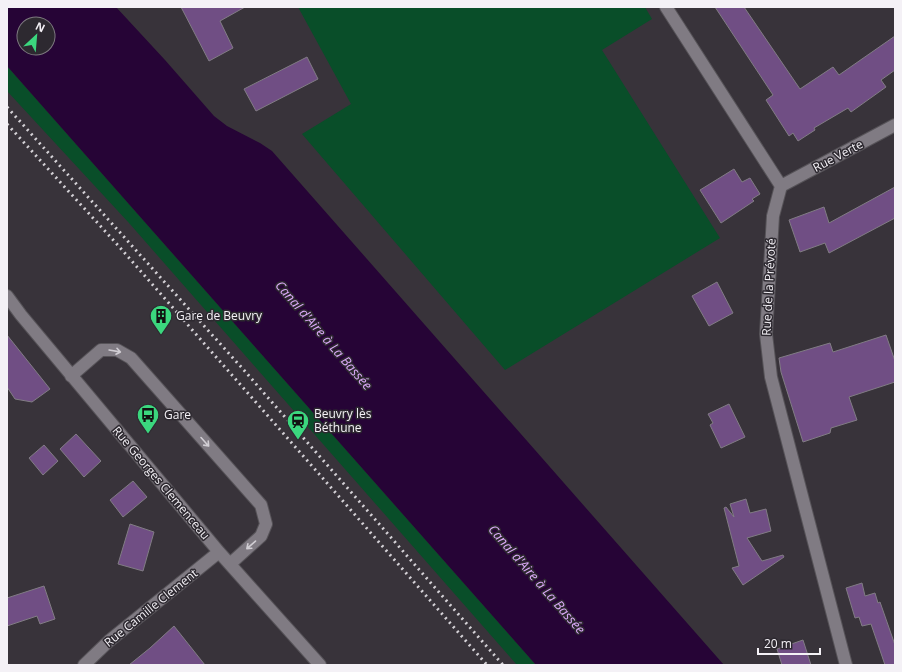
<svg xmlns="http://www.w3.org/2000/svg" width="902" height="672" font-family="'Open Sans',sans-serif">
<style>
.green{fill:#094e29}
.water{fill:#260436;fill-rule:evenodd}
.building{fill:#704e84;stroke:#817c84}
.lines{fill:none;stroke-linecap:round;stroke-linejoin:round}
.minor-casing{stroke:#565358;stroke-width:14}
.minor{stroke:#807b83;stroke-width:12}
.rail{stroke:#d4d1d6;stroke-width:3;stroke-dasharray:2 4;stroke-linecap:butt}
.oneway{stroke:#d1ced4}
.labels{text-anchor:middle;stroke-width:3;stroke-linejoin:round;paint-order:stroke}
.street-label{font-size:12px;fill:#f4f1f6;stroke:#2d2930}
.poi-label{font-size:12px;fill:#f4f1f6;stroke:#2d2930;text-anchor:start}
.water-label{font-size:13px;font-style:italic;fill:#deabfc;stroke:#2d2930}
</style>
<rect width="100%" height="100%" fill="#38333a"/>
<path class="green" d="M298,7h347l7,12 -50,31 118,188 -215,132 -203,-236 49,-30z
M7,66l529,599h-19l-388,-442 -122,-132z"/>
<path class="water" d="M7,7h109l49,53 49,56 13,10 33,17 12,8 452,514h-188l-529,-599zM24,24h24v24h-24z"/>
<path class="building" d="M181,7h64l-25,14 13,27 -24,13z
M715,7h29l56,82 33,-22 6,8 56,-39v34l-14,10 5,7 -35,25 -3,-4 -34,20 1,2 -17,11 -5,-8 -4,3 -23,-36 7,-5z
M307,57l11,22 -62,32 -12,-22z
M734,169l8,13 8,-4 10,16 -8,5 2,2 -33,22 -21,-33z
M895,187v31l-66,35 -4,-10 -25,9 -11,-32 35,-13 5,16z
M717,282l16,31 -24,13 -17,-30z
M7,335l43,54 -18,13 -17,-3 -8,-12z
M886,335l9,26v21l-46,15 8,23 -26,8 -1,5 -27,9 -22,-70 -2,-14 51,-15 3,9z
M729,404l16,33 -24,11 -11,-23 3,-2 -5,-9z
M76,434l25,27 -17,16 -24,-28z
M44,445l14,16 -15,14 -14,-17z
M133,481l14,16 -24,20 -13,-17z
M746,499l4,14 16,-4 5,22 -24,7 15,23 21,-6 1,2 -41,28 -11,-17 7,-2 -15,-58 2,-1 8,10 -4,-13z
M130,524l24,8 -11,39 -25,-7z
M862,583l3,13 10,-3 3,10 2,-1 15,43v20h-10l-14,-41 -9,2 -3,-9 -4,1 -9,-30z
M44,586l11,33 -15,5 -3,-8 -30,10v-28z
M174,626l31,39h-76l21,-17z
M803,640l8,25h-29l-5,-16z"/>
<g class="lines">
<g class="minor-casing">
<path id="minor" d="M666,7l115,179 -8,30 -7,118 5,43 75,288
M781,186l114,-61
M7,296l14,19 198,237 101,113
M71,376l30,-26h16l14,8 130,147 5,19 -5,12 -31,28
M84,665l25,-24 110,-89"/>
</g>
<use href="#minor" class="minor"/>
<path class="rail" d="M7,107l235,261 261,297
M7,124l108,118 372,423"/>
</g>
<defs><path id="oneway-shaft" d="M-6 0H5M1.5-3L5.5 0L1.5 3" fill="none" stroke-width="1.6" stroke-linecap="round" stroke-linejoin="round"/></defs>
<g class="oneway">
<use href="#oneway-shaft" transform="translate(115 351) rotate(10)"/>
<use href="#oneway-shaft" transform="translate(205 442) rotate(48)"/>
<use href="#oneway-shaft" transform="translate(251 545) rotate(139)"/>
</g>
<defs>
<g id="building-pin" transform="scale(1.15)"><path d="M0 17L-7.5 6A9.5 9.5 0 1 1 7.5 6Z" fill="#3bd77e" stroke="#2d2930"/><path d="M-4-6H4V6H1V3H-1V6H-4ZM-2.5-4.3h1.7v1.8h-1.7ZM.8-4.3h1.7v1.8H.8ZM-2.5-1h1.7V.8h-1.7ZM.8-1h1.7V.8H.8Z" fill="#111"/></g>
<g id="bus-pin" transform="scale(1.15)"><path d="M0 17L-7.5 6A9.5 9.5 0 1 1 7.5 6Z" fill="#3bd77e" stroke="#2d2930"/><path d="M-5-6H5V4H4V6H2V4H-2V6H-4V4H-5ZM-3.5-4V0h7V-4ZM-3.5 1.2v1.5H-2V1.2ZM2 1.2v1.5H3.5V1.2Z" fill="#111"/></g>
<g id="station-pin" transform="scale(1.15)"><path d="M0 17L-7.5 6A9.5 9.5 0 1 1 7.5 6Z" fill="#3bd77e" stroke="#2d2930"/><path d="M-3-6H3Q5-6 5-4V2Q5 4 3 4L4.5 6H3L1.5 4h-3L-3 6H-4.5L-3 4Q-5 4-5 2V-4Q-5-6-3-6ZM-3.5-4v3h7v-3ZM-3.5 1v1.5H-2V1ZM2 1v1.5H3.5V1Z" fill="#111"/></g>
</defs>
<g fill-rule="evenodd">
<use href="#building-pin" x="161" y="316"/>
<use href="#bus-pin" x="148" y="415"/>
<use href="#station-pin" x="298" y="421"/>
</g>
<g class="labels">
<g class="street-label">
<text transform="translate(838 156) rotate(-28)" y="4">Rue Verte</text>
<text transform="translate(769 287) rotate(-87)" y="4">Rue de la Prévoté</text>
<text transform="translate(161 483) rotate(50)" y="4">Rue Georges Clemenceau</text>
<text transform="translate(151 608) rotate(-39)" y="4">Rue Camille Clement</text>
</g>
<g class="poi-label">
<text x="176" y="320">Gare de Beuvry</text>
<text x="314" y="418">Beuvry lès<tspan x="314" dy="14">Béthune</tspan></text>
<text x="164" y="419">Gare</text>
</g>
<g class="water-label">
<text transform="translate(324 335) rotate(49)" y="5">Canal d'Aire à La Bassée</text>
<text transform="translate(537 579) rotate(49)" y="5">Canal d'Aire à La Bassée</text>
</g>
</g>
<rect width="902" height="672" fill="none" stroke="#f4f1f6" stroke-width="16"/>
<g transform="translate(36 36) rotate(26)"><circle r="19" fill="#2d2930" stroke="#7d797f"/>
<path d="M0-3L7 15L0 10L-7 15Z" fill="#3bd77e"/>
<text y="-6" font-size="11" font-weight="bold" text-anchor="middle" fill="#f4f1f6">N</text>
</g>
<path d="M758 648v6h62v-6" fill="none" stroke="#f4f1f6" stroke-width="2"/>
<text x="764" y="648" font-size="12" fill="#f4f1f6" stroke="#2d2930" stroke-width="3" paint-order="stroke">20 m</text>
</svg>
